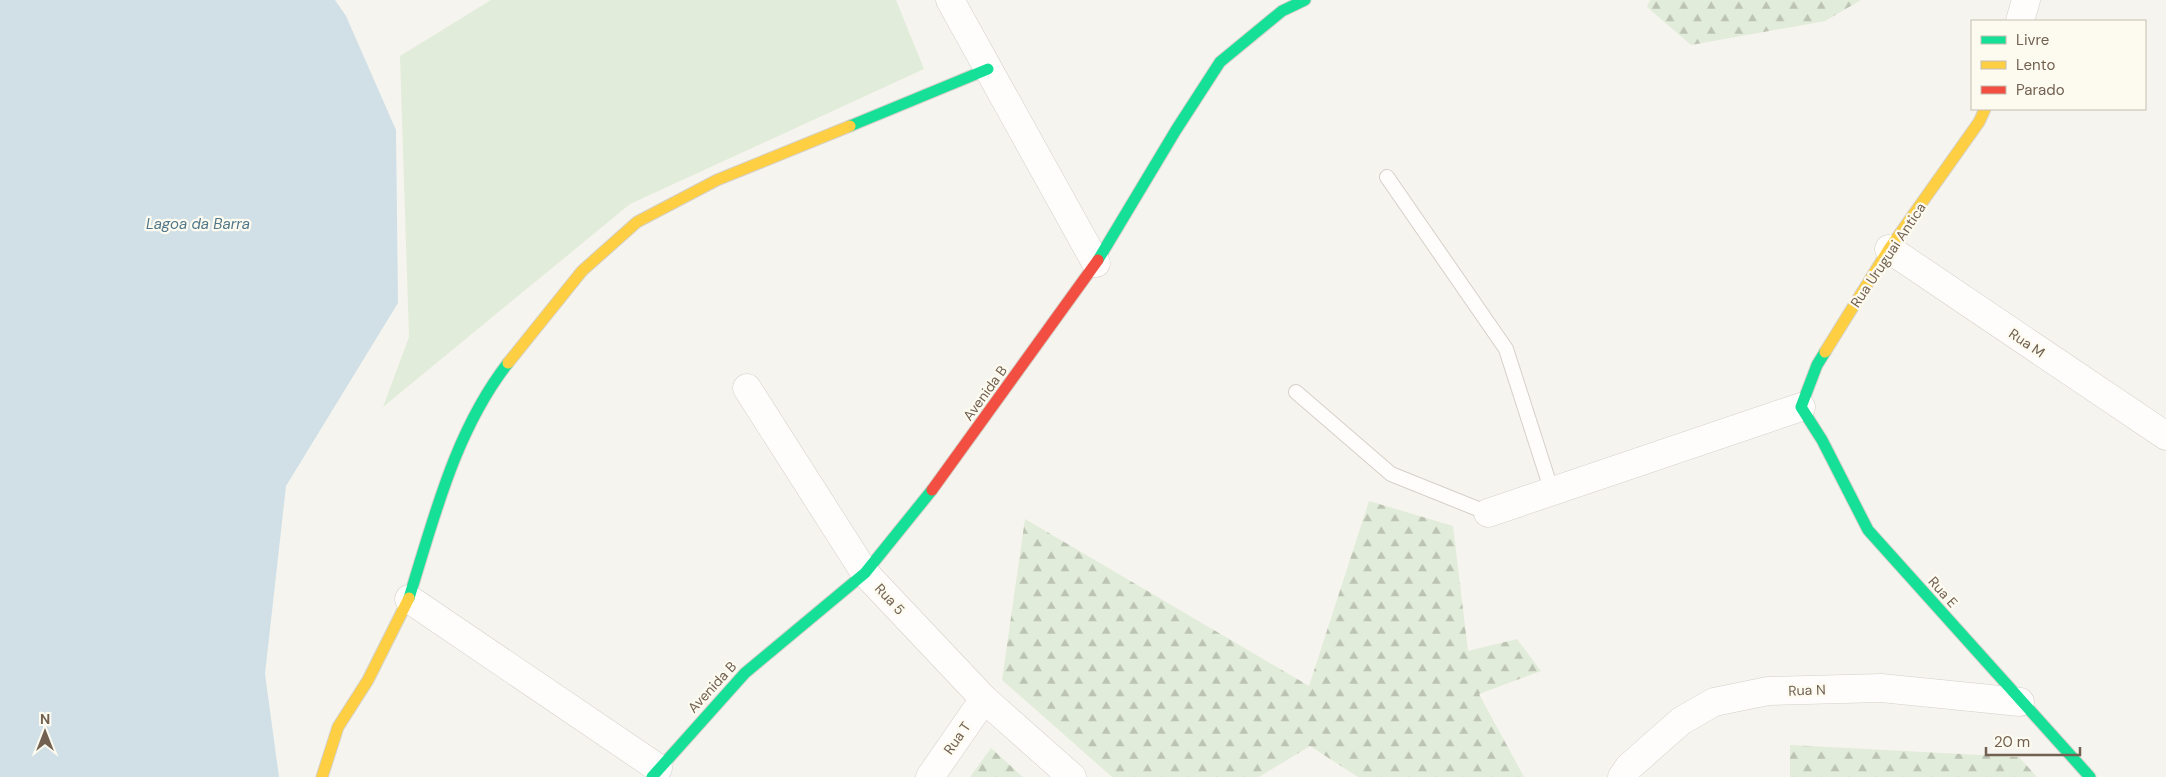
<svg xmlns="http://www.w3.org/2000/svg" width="2166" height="777" font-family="'DM Sans',sans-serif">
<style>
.green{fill:#e2ecda}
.forest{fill:url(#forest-firs)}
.water{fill:#d0e0e6}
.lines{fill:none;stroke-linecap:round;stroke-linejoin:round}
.lane-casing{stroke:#d4d0c9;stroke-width:16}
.street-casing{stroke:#d4d0c9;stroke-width:29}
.fast-casing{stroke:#d4d0c8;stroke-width:13}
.slow-casing{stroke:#d4d0c8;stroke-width:13}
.jam-casing{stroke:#d4d0c8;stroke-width:13}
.lane{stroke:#fefdfc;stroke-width:14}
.street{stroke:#fefdfc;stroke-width:28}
.fast{stroke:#16e098;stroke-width:11}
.slow{stroke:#ffcf43;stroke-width:11}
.jam{stroke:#f24e42;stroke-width:11}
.labels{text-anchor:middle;stroke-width:4.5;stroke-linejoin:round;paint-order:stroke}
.street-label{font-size:14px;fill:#726150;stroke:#fdfaf0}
.water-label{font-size:15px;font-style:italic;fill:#507789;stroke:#fdfaf0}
</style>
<defs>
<pattern id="forest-firs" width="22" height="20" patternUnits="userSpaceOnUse" patternTransform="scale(1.25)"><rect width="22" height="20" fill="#e2ecda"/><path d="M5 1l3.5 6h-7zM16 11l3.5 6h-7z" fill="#bcc3b3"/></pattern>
</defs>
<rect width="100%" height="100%" fill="#f6f4ee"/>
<path class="green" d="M491,0h405l28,69 -294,135 -247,203 26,-70 -9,-281z"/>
<path class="forest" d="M1650,0h211l-36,21 -134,24 -44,-38z
M1369,501l84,25 15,125 49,-12 24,32 -62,23 45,83h-166l-48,-31 -51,31h-147l-110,-97 23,-161 284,167z
M1790,745l229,12 18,20h-247z
M991,748l32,29h-53z"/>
<path class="water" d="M0,0h335l11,16 50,114 2,173 -112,183 -21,188 14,103h-279z"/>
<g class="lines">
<g class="lane-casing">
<path id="lane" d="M1387,177l119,172 46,143
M1296,392l95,82 97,39"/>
</g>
<g class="street-casing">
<path id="street" d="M950,0l146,263
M2020,21l6,-21
M1889,249l277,187
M747,388l118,185 119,126 88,78
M1488,513l313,-106
M409,599l249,169
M930,777l54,-78
M1622,777l7,-10 52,-46 33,-19 54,-11 113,-3 139,14"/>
</g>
<g class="fast-casing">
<path id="fast" d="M850,126l138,-57
M1098,260l78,-130 44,-68 62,-51 23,-11
M1825,352l-8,13 -16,42 21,33 46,90 222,247
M409,598c25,-80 46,-167 99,-235
M652,777l93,-104 120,-100 67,-83"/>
</g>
<g class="slow-casing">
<path id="slow" d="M1825,352l64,-103 90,-127 6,-13
M508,363l74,-92 55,-49 80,-42 133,-54
M322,777l16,-50 30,-47 41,-82"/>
</g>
<g class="jam-casing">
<path id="jam" d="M932,490l166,-230"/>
</g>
<use href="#lane" class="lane"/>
<use href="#street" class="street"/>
<use href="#fast" class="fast"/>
<use href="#slow" class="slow"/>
<use href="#jam" class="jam"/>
</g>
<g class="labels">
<g class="street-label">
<text transform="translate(1888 255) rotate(-56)" y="5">Rua Uruguai Antica</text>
<text transform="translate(2027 343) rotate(34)" y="5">Rua M</text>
<text transform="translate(985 393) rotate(-54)" y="5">Avenida B</text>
<text transform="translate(1943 592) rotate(48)" y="5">Rua E</text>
<text transform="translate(890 599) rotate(47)" y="5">Rua 5</text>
<text transform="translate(712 687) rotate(-47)" y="5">Avenida B</text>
<text transform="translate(1807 690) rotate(-2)" y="5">Rua N</text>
<text transform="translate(957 738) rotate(-55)" y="5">Rua T</text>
</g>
<g class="water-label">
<text x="198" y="229">Lagoa da Barra</text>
</g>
</g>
<rect x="1971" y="20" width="175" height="90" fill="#fdfaf0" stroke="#c5bdb0"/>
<rect x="1981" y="36" width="25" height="8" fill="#16e098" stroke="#c5bdb0"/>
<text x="2016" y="45" font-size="15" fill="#726150">Livre</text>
<rect x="1981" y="61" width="25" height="8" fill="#ffcf43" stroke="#c5bdb0"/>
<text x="2016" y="70" font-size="15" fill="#726150">Lento</text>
<rect x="1981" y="86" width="25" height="8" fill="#f24e42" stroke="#c5bdb0"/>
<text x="2016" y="95" font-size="15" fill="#726150">Parado</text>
<g transform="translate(45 732)" stroke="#fdfaf0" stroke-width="4" paint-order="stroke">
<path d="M0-4L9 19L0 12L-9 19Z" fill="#726150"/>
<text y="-8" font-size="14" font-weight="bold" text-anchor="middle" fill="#726150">N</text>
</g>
<path d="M1986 747v8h94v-8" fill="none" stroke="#726150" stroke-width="2.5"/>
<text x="1994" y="747" font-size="15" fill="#726150" stroke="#fdfaf0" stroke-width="4" paint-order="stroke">20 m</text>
</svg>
